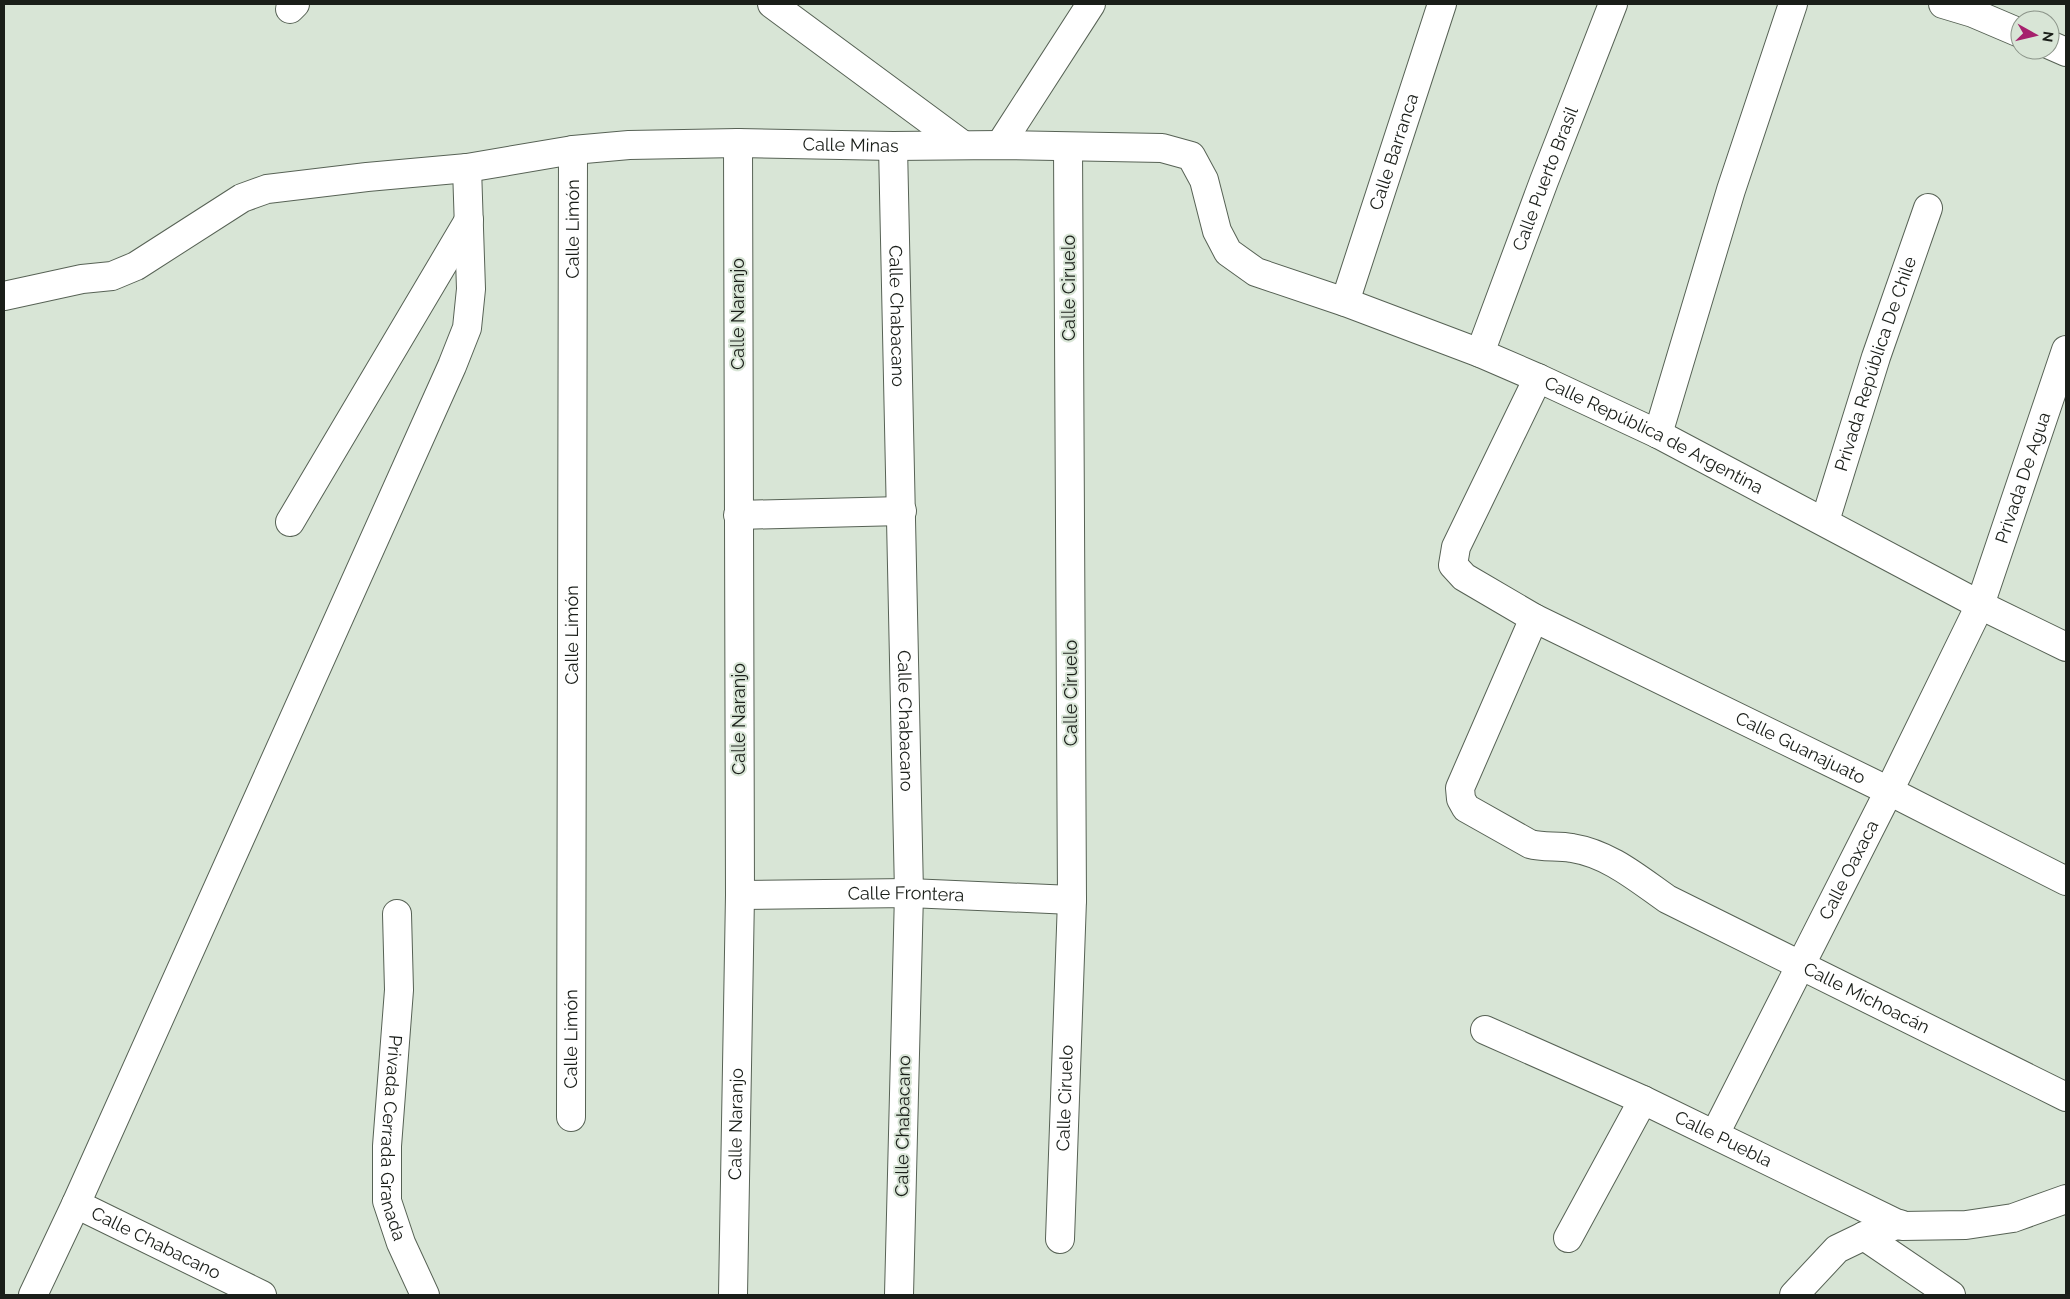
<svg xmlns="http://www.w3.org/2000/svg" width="2070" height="1299" font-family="Raleway,sans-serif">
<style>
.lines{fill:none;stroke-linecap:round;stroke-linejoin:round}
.minor-casing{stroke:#576255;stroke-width:30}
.minor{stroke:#fff;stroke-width:28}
.labels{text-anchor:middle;stroke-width:4;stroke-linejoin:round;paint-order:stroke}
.street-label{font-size:18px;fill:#1a1e19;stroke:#d8e5d6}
</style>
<rect width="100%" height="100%" fill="#d8e5d6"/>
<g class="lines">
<g class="minor-casing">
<g id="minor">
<path d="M772,4l191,141"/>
<path d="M1943,4l30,9 47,20"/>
<path d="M290,9l5,-5"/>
<path d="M2050,45l16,7"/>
<path d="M1000,145l91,-141"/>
<path id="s1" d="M893,146l16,747 -10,402"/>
<path id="s2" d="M4,296l78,-17 30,-3 24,-10 106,-68 25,-9 100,-12 100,-9 106,-18 56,-5 109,-2 155,3 107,-1 162,3 29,8 13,24 13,51 11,21 28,20 89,30 135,51 58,25 120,56 322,171 86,42"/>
<path id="s3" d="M1345,302l97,-298"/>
<path id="s4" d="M1480,353l64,-172 69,-177"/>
<path id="s5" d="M1538,378l-82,169 -3,18 11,12 70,41 355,173 177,90"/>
<path d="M1658,434l73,-244 62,-186"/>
<path d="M738,515l164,-4"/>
<path id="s6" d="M1825,521l51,-164 52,-149"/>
<path d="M290,522l179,-302"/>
<path id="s7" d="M1534,618l-74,170 1,11 5,9 64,36c14,4 28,1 42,4 37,6 65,30 95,51l399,198"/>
<path id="s8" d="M740,895l169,-2 163,7"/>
<path id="s9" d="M397,914l2,76 -12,156v55l14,42 24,52"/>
<path id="s10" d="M1485,1030l158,70 259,126 64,-1 47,-7 53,-19"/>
<path id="s11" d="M571,1117l2,-967"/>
<path id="s12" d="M1715,1134l174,-343 91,-186 86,-255"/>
<path id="s13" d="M76,1204l186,91"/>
<path d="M1864,1236l87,59"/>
<path d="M1568,1238l75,-138"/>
<path id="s14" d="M1060,1239l12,-339 -4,-753"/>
<path d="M33,1295l43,-91 376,-838 15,-38 4,-39 -4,-121"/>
<path id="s15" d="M733,1295l7,-400 -2,-752"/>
<path d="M1794,1295l43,-46 27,-13 36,-12"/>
</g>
</g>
<use href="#minor" class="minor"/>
</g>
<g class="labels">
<g class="street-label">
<text dy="6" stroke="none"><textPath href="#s2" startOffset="875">Calle Minas</textPath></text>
<text dy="6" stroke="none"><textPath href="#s3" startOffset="158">Calle Barranca</textPath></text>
<text dy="6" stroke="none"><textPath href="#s4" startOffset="186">Calle Puerto Brasil</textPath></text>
<text dy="6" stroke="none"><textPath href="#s11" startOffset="888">Calle Limón</textPath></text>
<text transform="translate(1069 288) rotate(-90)" y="6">Calle Ciruelo</text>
<text transform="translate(738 314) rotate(-90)" y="6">Calle Naranjo</text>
<text dy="6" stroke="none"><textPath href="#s1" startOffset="170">Calle Chabacano</textPath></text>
<text dy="6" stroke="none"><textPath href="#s6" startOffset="165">Privada República De Chile</textPath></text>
<text dy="6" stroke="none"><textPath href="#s2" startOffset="1785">Calle República de Argentina</textPath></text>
<text dy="6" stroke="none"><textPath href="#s12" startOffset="726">Privada De Agua</textPath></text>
<text dy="6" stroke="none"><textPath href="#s11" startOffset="482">Calle Limón</textPath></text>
<text transform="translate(1071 693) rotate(-90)" y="6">Calle Ciruelo</text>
<text transform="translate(739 719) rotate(-90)" y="6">Calle Naranjo</text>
<text dy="6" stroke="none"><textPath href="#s1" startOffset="575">Calle Chabacano</textPath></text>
<text dy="6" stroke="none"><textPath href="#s5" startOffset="600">Calle Guanajuato</textPath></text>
<text dy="6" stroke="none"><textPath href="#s12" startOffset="296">Calle Oaxaca</textPath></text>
<text dy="6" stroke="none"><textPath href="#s8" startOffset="166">Calle Frontera</textPath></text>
<text dy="6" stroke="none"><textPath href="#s7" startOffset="654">Calle Michoacán</textPath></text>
<text dy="6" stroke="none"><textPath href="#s11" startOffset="78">Calle Limón</textPath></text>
<text dy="6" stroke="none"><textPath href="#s14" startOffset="141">Calle Ciruelo</textPath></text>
<text dy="6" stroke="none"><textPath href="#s15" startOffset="171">Calle Naranjo</textPath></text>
<text transform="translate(903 1126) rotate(-89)" y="6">Calle Chabacano</text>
<text dy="6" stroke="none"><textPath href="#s9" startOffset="225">Privada Cerrada Granada</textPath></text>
<text dy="6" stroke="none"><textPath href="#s10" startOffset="262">Calle Puebla</textPath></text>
<text dy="6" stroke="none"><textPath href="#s13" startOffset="89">Calle Chabacano</textPath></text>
</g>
</g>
<rect width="2070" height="1299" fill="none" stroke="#1a1e19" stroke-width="10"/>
<g transform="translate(2035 35) rotate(98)"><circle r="24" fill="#d8e5d6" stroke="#8c958a"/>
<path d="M0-4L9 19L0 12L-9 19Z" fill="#a6216d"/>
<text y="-8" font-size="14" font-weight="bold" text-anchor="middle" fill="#1a1e19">N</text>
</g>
</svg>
